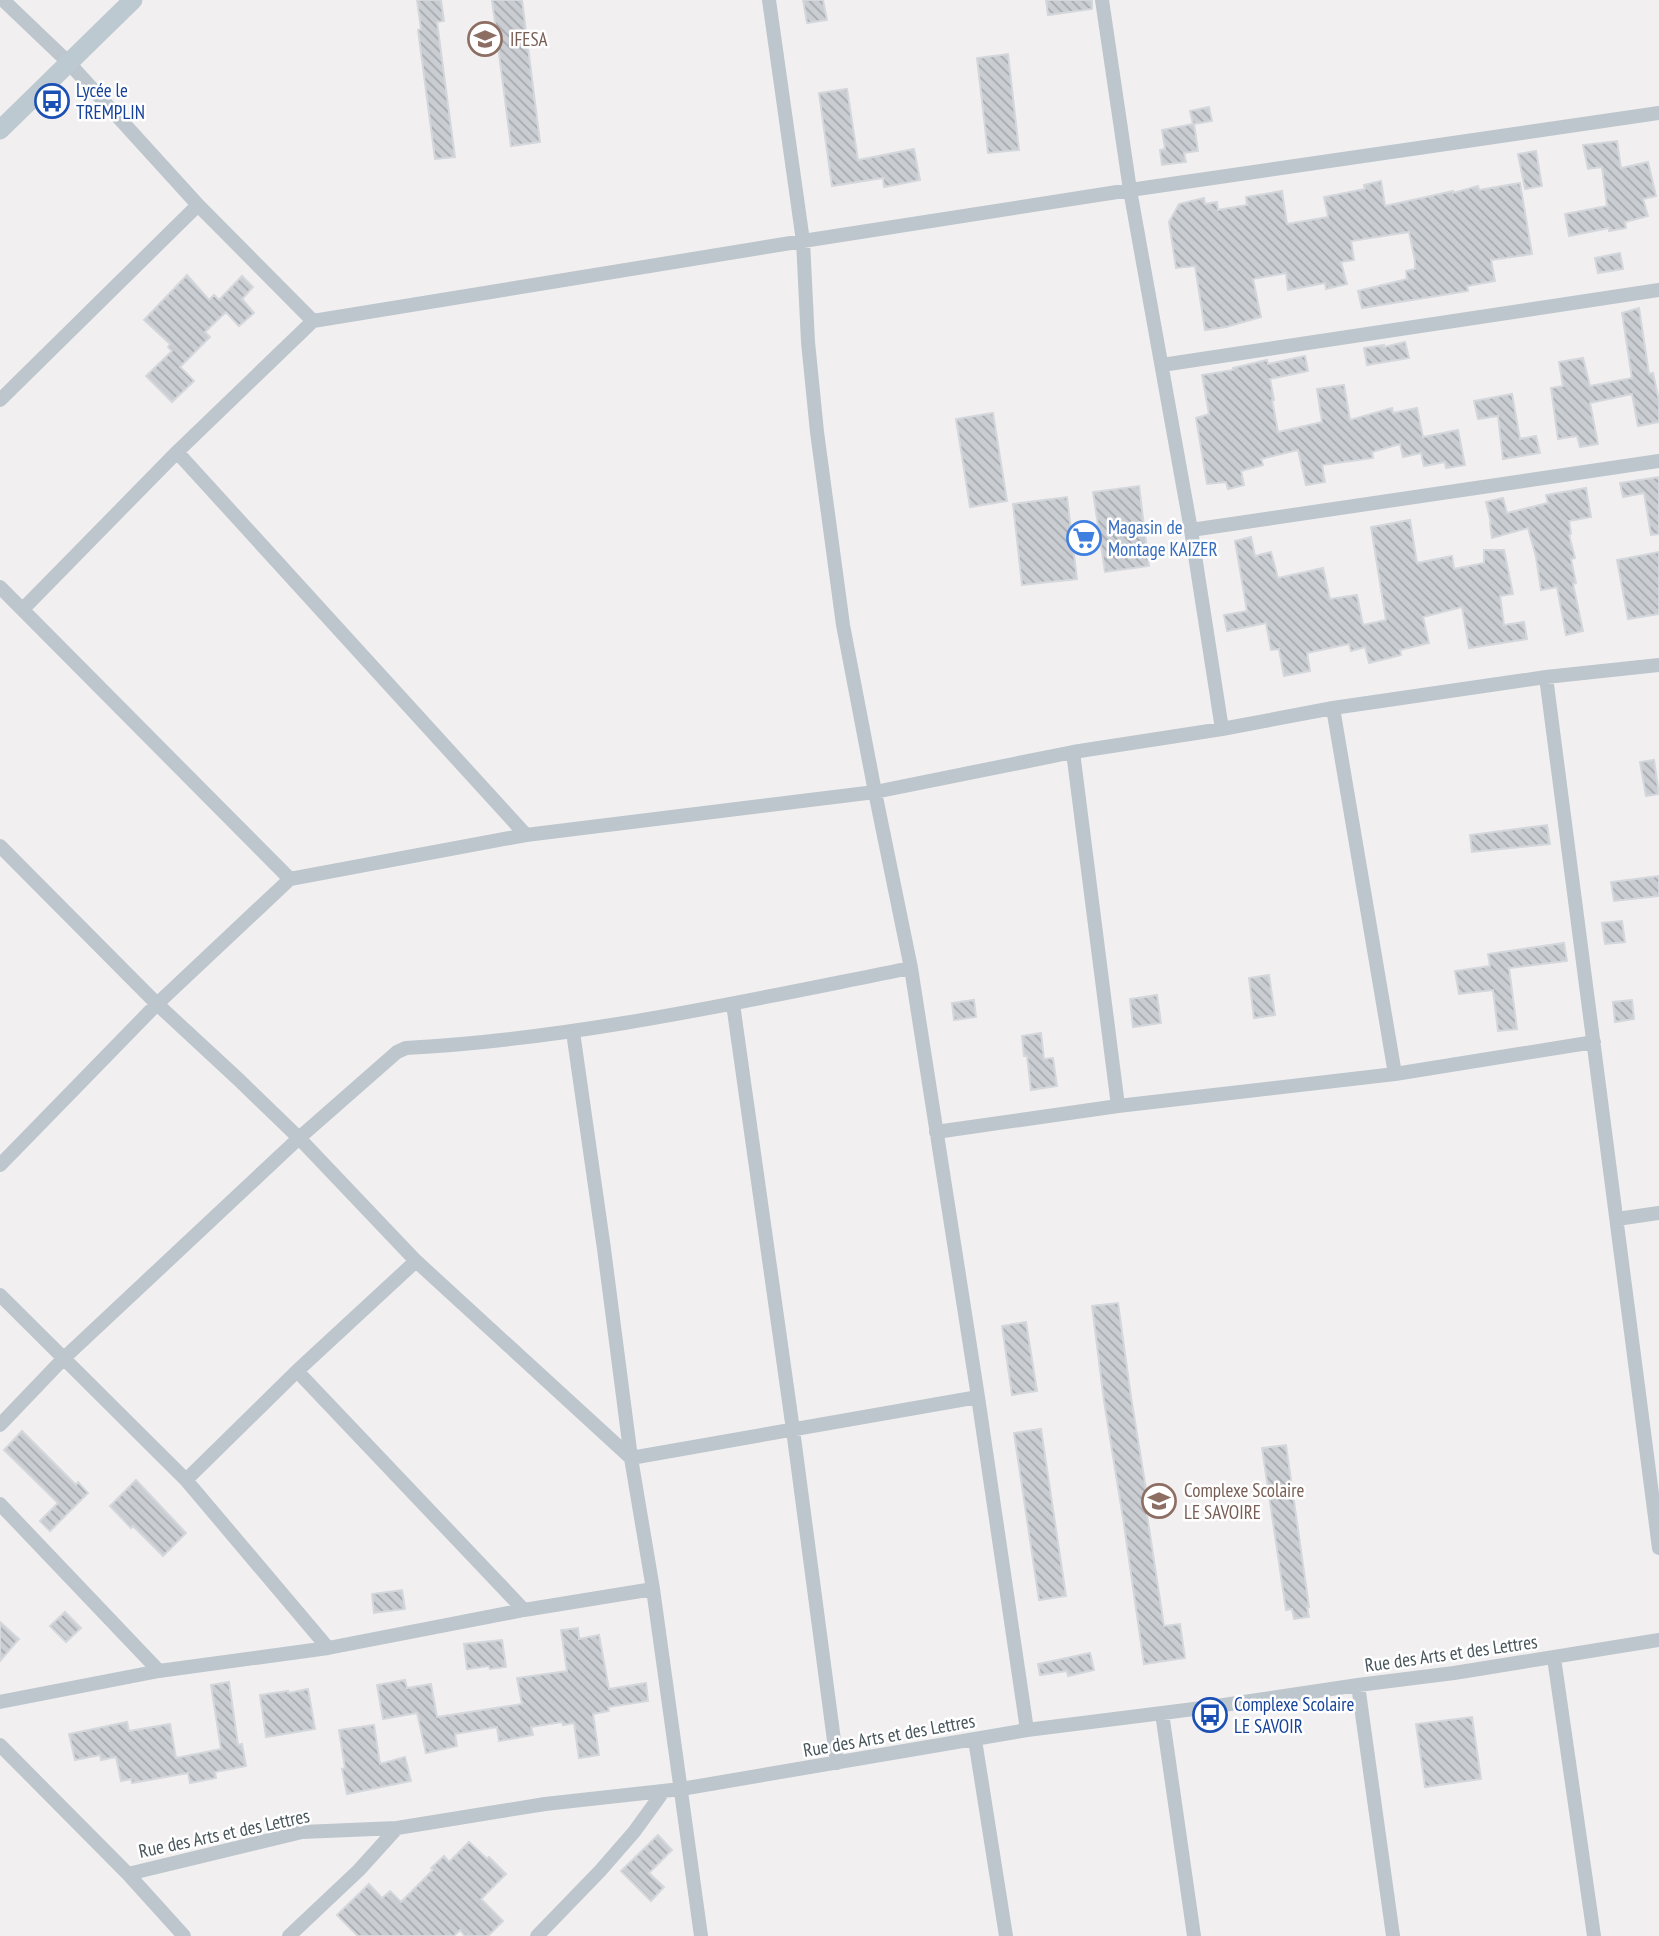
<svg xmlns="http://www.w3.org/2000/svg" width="1659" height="1936" font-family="'PT Sans Narrow',sans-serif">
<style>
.building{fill:url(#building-back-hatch);stroke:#d4d7db;stroke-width:2}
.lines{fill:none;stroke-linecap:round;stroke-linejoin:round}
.street{stroke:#bcc6cc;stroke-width:14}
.secondary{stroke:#bcc9d0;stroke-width:19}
.labels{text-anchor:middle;stroke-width:5;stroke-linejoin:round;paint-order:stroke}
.education-label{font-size:19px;fill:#785e54;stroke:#fff;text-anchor:start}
.transit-label{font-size:19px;fill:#164399;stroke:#fff;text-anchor:start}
.shop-label{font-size:19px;fill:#366cbe;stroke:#fff;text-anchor:start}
.street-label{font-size:19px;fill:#48565c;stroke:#fff}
</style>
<defs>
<pattern id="building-back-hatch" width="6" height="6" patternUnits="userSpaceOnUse" patternTransform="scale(1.75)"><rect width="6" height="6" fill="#cacdd2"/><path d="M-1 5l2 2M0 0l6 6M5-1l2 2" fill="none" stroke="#a6a9ae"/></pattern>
</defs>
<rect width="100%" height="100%" fill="#f2eff0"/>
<path class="building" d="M417,0h24l3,21 -7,1 18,135 -20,2 -17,-129 3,-1z
M492,0h30l18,142 -29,4z
M803,0h20l4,20 -20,3z
M1046,0h46v9l-44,6z
M1008,54l11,96 -31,3 -11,-95z
M847,89l11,71 56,-11 6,31 -36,7 -1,-9 -51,8 -13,-93z
M1209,107l3,14 -18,3 4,27 -14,2 2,9 -24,3 -2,-15 5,-1 -3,-19 31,-6 -3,-13z
M1617,141l4,27 27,-6 8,34 -13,3 5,17 -23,6 1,6 -17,3v-3l-40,8 -4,-22 42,-8 -5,-39 -14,2 -5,-24z
M1536,151l6,35 -17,3 -7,-35z
M1381,181l4,25 68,-15v2l25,-7 1,4 41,-7 12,71 -41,6 4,21 -28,5 1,5 -106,17 -4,-17 49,-12 -1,-8 9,-2v-8l-6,-29 -58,9 3,19 -13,2 6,22 -21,5 -1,-6 -37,7 -2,-17 -33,6 8,38 -35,10 -21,3 -10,-64 -19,2 -7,-46 10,-18 25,-6 1,6 12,-2 1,8 29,-5 -1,-8 36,-6 5,33 41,-7 -4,-20 41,-8 -1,-4z
M1620,253l3,16 -25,4 -3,-15z
M187,275l22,25 5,-5 5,5 23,-24 11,11 -11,12 12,14 -15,13 -13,-14 -21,20 5,5 -30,30 14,14 -22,21 -26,-26 26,-25 -4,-4 2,-3 -26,-24z
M1639,308l10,66 4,-1 6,28v21l-21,4 -6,-32 -42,9 8,41 -18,3 -3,-11 -19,3 -7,-51 12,-2 -4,-24 24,-4 7,28 42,-8 -10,-65z
M1405,342l4,16 -42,7 -3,-17 20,-3v2z
M1305,356l3,15 -38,8 4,21h-2l6,32 44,-10 -5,-33 27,-4 6,35 42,-12 1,5 24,-5 6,29 35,-7 7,35 -19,3 -1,-6 -21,4 -3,-13 -18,4 -3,-13 -28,8 1,6 -51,7 3,17 -19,3 -8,-35 -37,9 2,6 -22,6 3,14 -16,4 -2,-7 -19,2 -11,-66 13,-4 -7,-39 31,-5v-2l34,-8 1,4z
M1512,394l8,45 16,-3 4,17 -37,6 -5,-43 -20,3 -4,-18z
M993,413l14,88 -37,6 -14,-88z
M1659,477v57l-8,1 -7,-42 -21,4 -3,-14z
M1139,486l10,80 -44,6 -12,-80z
M1586,488l5,29 -22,4 2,13 -2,1 6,23 -4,1 5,24 -3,1 10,47 -17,4 -9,-48 -16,3 -5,-33 -8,-29 -36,10 -2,-15h1l-5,-21 17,-4 4,15 41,-10 -2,-8z
M1067,497l10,82 -55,6 -9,-81z
M1410,520l7,43 35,-7 2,13 30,-6v-13h20l9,44 -13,2 4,29 20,-3 3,17 -58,9 -7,-41 -39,10 6,26 -29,7 1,5 -32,8 -4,-16 -14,4 -2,-7 -42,9 3,18 -26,5 -5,-27 -8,1 -5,-27 -39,8 -3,-16 23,-4 -12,-70 16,-4 4,19 16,-4 7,26 45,-10 7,31 27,-4 6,30 23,-5 -15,-93z
M1659,552v62l-31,5 -11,-59z
M1654,760l5,34 -13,2 -6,-34z
M1547,825l3,19 -78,8 -2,-17z
M1659,876v20l-45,5 -3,-19z
M1622,921l3,21 -20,2 -3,-21z
M1564,943l3,18 -58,7 8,61 -19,2 -5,-41 -34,4 -4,-23 35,-5 -2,-12z
M1269,975l6,40 -21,3 -5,-40z
M1157,995l4,28 -28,4 -3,-28z
M974,1000l2,17 -22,3 -2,-17z
M1632,1000l2,19 -19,3 -2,-20z
M1041,1033l3,26 9,-1 4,28 -26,4 -4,-34h-3l-2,-20z
M1118,1303l13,94 19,117 -3,1 17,111 16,-2 5,34 -41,6 -21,-146 -19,-117 -12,-95z
M1026,1322l11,69 -25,4 -10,-69z
M1041,1429l25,167 -27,4 -25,-167z
M22,1431l54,54 2,-3 10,11 -38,38 -10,-10 18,-18 -54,-53z
M1286,1445l23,162h-2l2,10 -15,2 -2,-10 -6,1 -24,-162z
M136,1480l50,53 -23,23 -30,-30 -2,2 -21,-22z
M402,1590l3,19 -31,4 -2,-19z
M65,1612l16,16 -15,14 -16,-16z
M0,1622l19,17 -19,22z
M578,1628l1,11 20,-4 10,54 37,-6 2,18 -40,6 1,4 -16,3 6,41 -20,3 -5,-35 -11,2 -1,-3 -31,5 2,8 -34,6 -2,-14 -42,7 2,12 -31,7 -9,-40 -34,6 -6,-34 28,-5 2,8 24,-4 6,33 85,-13 -5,-26 50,-7 -6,-41z
M502,1640l4,27 -16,2 -1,-3 -22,3 -3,-25z
M1090,1653l4,17 -26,6 -1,-5 -27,4 -2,-11z
M229,1682l9,63 4,-1 4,22 -31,6 1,6 -26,5 -2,-10 -56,10 -1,-4 -10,2 -5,-24 -15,3 -1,-5 -25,5 -6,-26 58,-12 2,9 41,-7 6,34 45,-9 -10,-64z
M308,1689l7,40 -49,8 -6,-42 28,-4v2z
M1472,1717l9,62 -56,8 -9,-63z
M374,1725l6,39 25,-7 6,24 -64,13 -5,-25 3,-1 -6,-38z
M658,1835l14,15 -23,23 15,14 -13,14 -30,-30z
M469,1842l18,17 2,-2 17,17 -25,25 22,22 -15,15h-23l-5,-6 -6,6h-96l-21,-21 32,-31 13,14 8,-7 11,11 32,-32 -2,-2 13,-12 5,6z"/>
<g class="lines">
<path class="street" d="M3,0l65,62 130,143 115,116
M769,0l34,241 5,101 9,90 26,193 32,167 36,176 67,429 49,333
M1102,0l28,190 61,340 31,199
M1162,365l497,-75
M0,400l198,-195
M177,452l349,383
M1191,530l468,-69
M0,587l290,292
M23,609l154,-157 136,-131 490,-80 327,-51 529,-77
M1546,677l113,871
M1333,708l62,366
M1073,752l45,354
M0,846l157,158 81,75 61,59 117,123 215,197 347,-61
M733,1004l60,426 44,333
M573,1032l31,217 27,209 22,131 48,347
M936,1132l182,-26 277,-32 199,-32
M0,1165l157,-161 133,-125 236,-44 349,-43 198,-40 149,-23 111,-21 213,-31 113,-12
M1617,1219l42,-6
M0,1295l186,185 142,168
M297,1371l227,239
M0,1425l63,-66 236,-221 98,-86 9,-4c170,-9 338,-47 505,-80
M186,1480l111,-109 119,-110
M0,1504l159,167
M1554,1658l40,278
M1358,1685l35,251
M0,1702l159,-31 169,-23 196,-38 129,-21
M1162,1713l32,223
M975,1740l31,196
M0,1745l128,129 56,62
M128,1874l174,-42 95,-4 148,-24 136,-15 346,-59 183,-23 148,-22 96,-12 205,-33
M289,1936l70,-66 38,-42
M537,1936l63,-65 34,-39 29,-40"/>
<path class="secondary" d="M0,130l133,-130"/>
</g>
<defs>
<g id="school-ring" transform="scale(1.75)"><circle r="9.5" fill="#fff" stroke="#8d6e63" stroke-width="1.5"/><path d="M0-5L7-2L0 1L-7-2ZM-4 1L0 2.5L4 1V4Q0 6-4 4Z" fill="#8d6e63"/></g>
<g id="bus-ring" transform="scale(1.75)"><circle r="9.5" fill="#fff" stroke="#1a4fb4" stroke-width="1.5"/><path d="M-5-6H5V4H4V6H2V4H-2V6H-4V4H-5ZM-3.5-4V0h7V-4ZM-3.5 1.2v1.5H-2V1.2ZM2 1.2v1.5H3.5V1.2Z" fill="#1a4fb4"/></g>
<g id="supermarket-ring" transform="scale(1.75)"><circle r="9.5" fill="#fff" stroke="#3f7fe0" stroke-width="1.5"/><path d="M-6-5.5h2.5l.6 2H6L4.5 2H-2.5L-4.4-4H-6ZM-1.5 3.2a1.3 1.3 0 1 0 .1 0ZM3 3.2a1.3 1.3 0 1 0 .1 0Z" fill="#3f7fe0"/></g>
</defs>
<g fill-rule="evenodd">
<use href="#school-ring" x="485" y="39"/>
<use href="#bus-ring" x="52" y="101"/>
<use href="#supermarket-ring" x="1084" y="538"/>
<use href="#school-ring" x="1159" y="1501"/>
<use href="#bus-ring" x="1210" y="1715"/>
</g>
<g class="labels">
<g class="education-label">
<text x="510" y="46">IFESA</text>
<text x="1184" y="1497">Complexe Scolaire<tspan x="1184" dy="22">LE SAVOIRE</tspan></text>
</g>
<g class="transit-label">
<text x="76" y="97">Lycée le<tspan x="76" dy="22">TREMPLIN</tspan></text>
<text x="1234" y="1711">Complexe Scolaire<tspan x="1234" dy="22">LE SAVOIR</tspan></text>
</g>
<g class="shop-label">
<text x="1108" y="534">Magasin de<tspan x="1108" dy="22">Montage KAIZER</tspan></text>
</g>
<g class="street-label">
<text transform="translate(1451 1653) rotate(-8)" y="7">Rue des Arts et des Lettres</text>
<text transform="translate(889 1735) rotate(-10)" y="7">Rue des Arts et des Lettres</text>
<text transform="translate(224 1833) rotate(-12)" y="7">Rue des Arts et des Lettres</text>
</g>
</g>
</svg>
